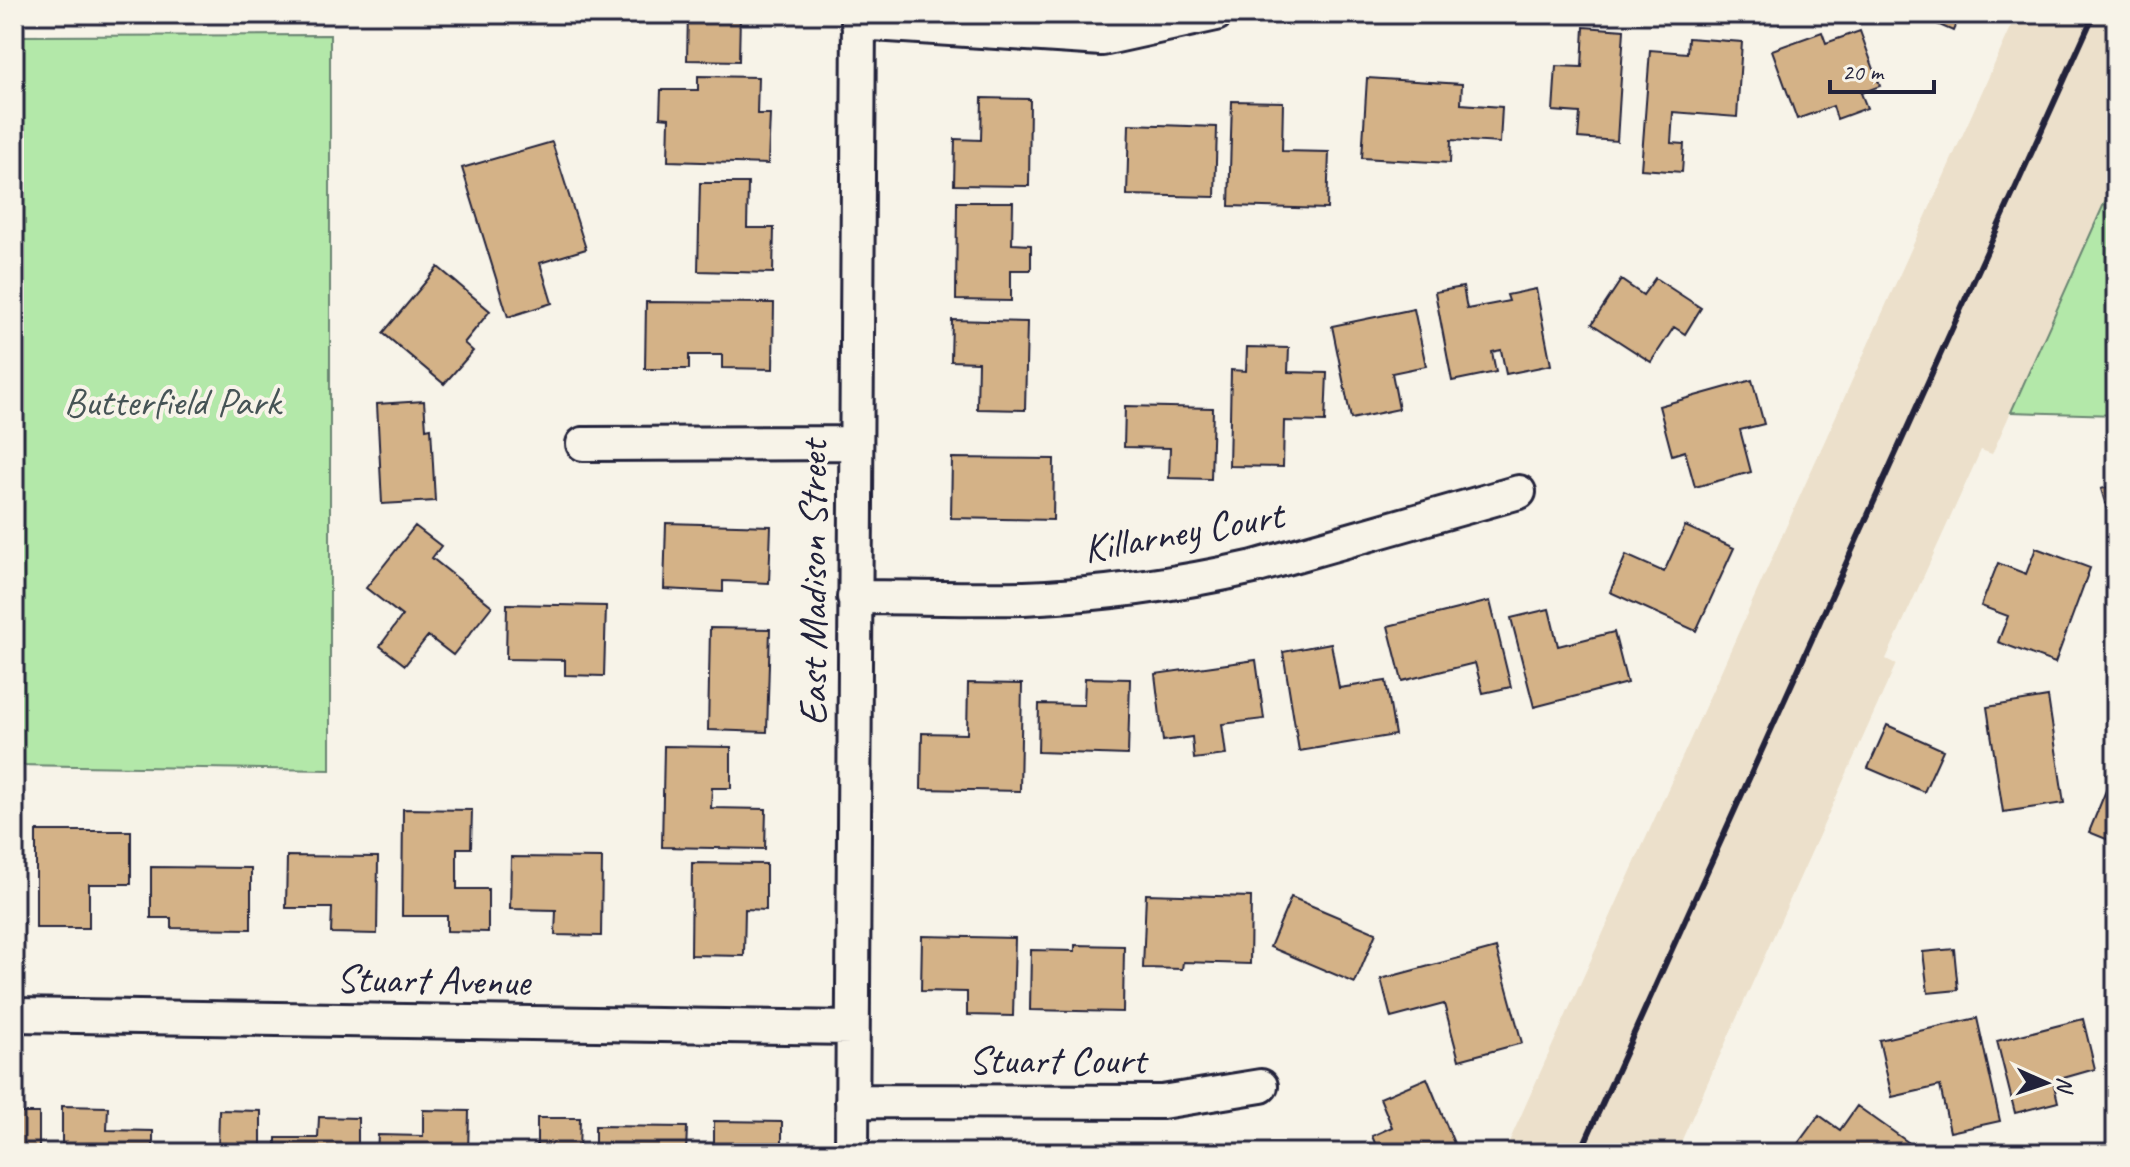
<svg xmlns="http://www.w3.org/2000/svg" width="2130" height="1167" font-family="Caveat,sans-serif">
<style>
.built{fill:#ece0cb}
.green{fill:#b3e8a9;stroke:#6a8572;stroke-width:2}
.building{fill:#d4b287;stroke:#22223b;stroke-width:2}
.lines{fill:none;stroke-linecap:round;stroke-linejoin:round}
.street-casing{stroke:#22223b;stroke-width:38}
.street{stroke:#f7f3e8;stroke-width:32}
.rail{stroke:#22223b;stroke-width:6}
.labels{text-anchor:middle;stroke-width:8;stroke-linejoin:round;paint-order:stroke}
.park-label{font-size:40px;fill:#465456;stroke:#f7f3e8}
.street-label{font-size:40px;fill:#22223b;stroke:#f7f3e8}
</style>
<rect width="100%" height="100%" fill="#f7f3e8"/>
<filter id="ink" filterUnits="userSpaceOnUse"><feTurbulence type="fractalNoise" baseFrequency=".0125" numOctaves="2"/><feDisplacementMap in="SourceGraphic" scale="16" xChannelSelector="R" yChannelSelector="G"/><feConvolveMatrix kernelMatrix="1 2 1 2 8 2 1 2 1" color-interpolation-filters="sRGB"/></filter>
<g filter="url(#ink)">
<path class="built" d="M2017,14h99v163l-124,277 -11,-4 -95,209 10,5 -220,489h-172z"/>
<path class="green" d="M330,35v735l-316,-5v-729z
M2116,177v238l-105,-3z"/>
<path class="building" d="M688,14h82l-30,1 -1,46 -52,-1z
M1914,14h46l-7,17z
M1584,27l40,3 -7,111 -39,-3 2,-25 -27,-2 3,-45 26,1z
M1860,31l20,55 -19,7 6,15 -30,11 -4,-13 -36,13 -25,-69 50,-18 4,11z
M1688,38l54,4 -5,75 -64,-5 -2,31 13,1 -2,28 -41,-3 9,-119 37,3z
M698,76l60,1 -1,37h13l-2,50 -100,-3 1,-43 -9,-1 1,-27h37z
M1367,78l95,6 -1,20 41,3 -2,36 -49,-3 -1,23 -88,-5z
M982,98l48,1 -1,87 -75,-1 1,-46 26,1z
M1232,101l51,1 -1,49 47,1 -2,57 -98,-3z
M1129,124l88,3 -2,70 -88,-2z
M552,142l34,107 -46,14 12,40 -44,14 -46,-149z
M700,183h48l-1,45h27l-1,45 -75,-2z
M957,202h56l-1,42 19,1v25h-20v31l-55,-1z
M438,267l52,44 -26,32 9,8 -29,33 -61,-51z
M1655,278l46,30 -16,26 -11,-7 -23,35 -59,-38 29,-44 22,15z
M1463,287l4,22 42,-8 -2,-6 29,-6 15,76 -45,9 -5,-24 -9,2 4,20 -44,9 -17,-89z
M646,302l128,1 -1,66 -51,-1v-13h-33v14h-44z
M1414,309l12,57 -34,7 7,36 -48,10 -19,-93z
M952,320l75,2 -2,88 -48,-1 1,-47 -27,-1z
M1247,347l42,1 -1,24 39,1 -2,49 -41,-1 -1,46 -54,-1 2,-96 15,1z
M1752,380l12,44 -24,6 11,42 -56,15 -10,-36 -13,4 -13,-49z
M424,401l2,28 5,-1 4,73 -53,3 -5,-100z
M1125,406l88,2 -2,71 -42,-1 1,-30 -46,-1z
M952,458l102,1 -1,61 -102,-2z
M2116,485v55l-15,-51z
M666,523l105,3 -2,57 -46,-2v11l-59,-3z
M415,526l26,20 -9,12 60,48 -39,49 -25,-19 -23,29 -25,-19 22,-30 -36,-28z
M1685,526l49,22 -38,83 -86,-39 16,-37 38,17z
M2036,548l54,20 -35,95 -57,-21 10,-26 -27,-10 17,-43 28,11z
M1490,601l21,86 -28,6 -8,-30 -73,18 -14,-55z
M507,604l99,2 -2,70 -39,-1v-15l-59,-1z
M1549,609l9,37 56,-14 13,51 -93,24 -23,-89z
M710,628l60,1 -3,103 -59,-2z
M1331,643l8,45 47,-7 9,54 -96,16 -16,-99z
M1256,660l8,59 -42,5 4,31 -32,4 -2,-22 -29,4 -8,-67z
M1085,678l45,1 -2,76 -90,-3 1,-48 45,1z
M968,683l54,1 -2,107 -99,-2 1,-56 45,1z
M2048,697l16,106 -61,9 -16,-105z
M1887,725l56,25 -19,42 -56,-24z
M664,746l67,1v41h-19l-1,20 55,1 -1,40 -103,-2z
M2109,783l7,3v57l-27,-11z
M403,809l69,1 -1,38h-14v41h31v43l-41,-1v-15h-45z
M36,831h95v53h-42v44h-53z
M287,856l91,1 -1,77 -46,-1 1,-25h-46z
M511,857l91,1 -1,78 -46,-1 1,-25 -46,-1z
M692,863l74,1v46l-21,-1 -1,47 -53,-1z
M151,867l100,1v61l-80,-1v-10h-20z
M1146,894l105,3 -1,67 -67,-2 -1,7 -39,-1z
M1291,897l85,36 -21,50 -85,-36z
M922,936l93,2 -2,78 -46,-1v-23l-46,-1z
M1075,945l49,1 -1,66 -93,-2 1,-60 44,1z
M1496,948l26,95 -63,17 -15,-56 -53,14 -10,-39z
M1954,949l4,41 -30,3 -5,-41z
M1977,1018l23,103 -50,11 -10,-46 -48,11 -13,-57z
M2083,1019l12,50 -42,12 5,21 -43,11 -18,-72z
M1427,1078l31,75h-79l-7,-17 20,-9 -12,-29z
M62,1106l46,1 -1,23 46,1v22h-91z
M1857,1106l55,39 -5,8h-116l28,-38 21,15z
M219,1110l42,1v42h-43z
M423,1110l46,1 -1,42h-91l1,-18 45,1z
M14,1113h25v40h-25z
M319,1117l39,1v35h-82v-15h42z
M537,1118h43l-1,35h-42z
M714,1121l68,1v31h-68z
M595,1126l92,1 -1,26h-91z"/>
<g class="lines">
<g class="street-casing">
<path id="street" d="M858,23l244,16 114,-25
M583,444l272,-1
M854,597c57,0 114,2 170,1 77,-3 155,-14 230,-31l265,-75
M14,1015l837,13
M852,1101l310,1 99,-16
M852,1153l7,-1139"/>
</g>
<use href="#street" class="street"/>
<path class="rail" d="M1580,1153l514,-1139"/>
</g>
</g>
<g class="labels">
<g class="park-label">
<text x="172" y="415">Butterfield Park</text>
</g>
<g class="street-label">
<text transform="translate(1183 531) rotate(-10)" y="14">Killarney Court</text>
<text transform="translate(812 583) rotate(-90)" y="14">East Madison Street</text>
<text transform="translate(433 979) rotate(1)" y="14">Stuart Avenue</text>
<text x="1057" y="1073">Stuart Court</text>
</g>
</g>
<rect width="2130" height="1167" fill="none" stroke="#f7f3e8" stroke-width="48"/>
<rect x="24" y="24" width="2082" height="1119" fill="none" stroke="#22223b" stroke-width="3" filter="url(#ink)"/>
<g transform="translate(2046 1083) rotate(93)" stroke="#f7f3e8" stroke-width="6" paint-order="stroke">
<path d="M0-6L14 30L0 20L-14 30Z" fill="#22223b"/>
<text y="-12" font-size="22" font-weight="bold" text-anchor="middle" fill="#22223b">N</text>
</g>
<path d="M1830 80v12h104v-12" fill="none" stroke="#22223b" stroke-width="4"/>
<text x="1842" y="80" font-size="24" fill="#22223b" stroke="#f7f3e8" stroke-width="6" paint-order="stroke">20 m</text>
</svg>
